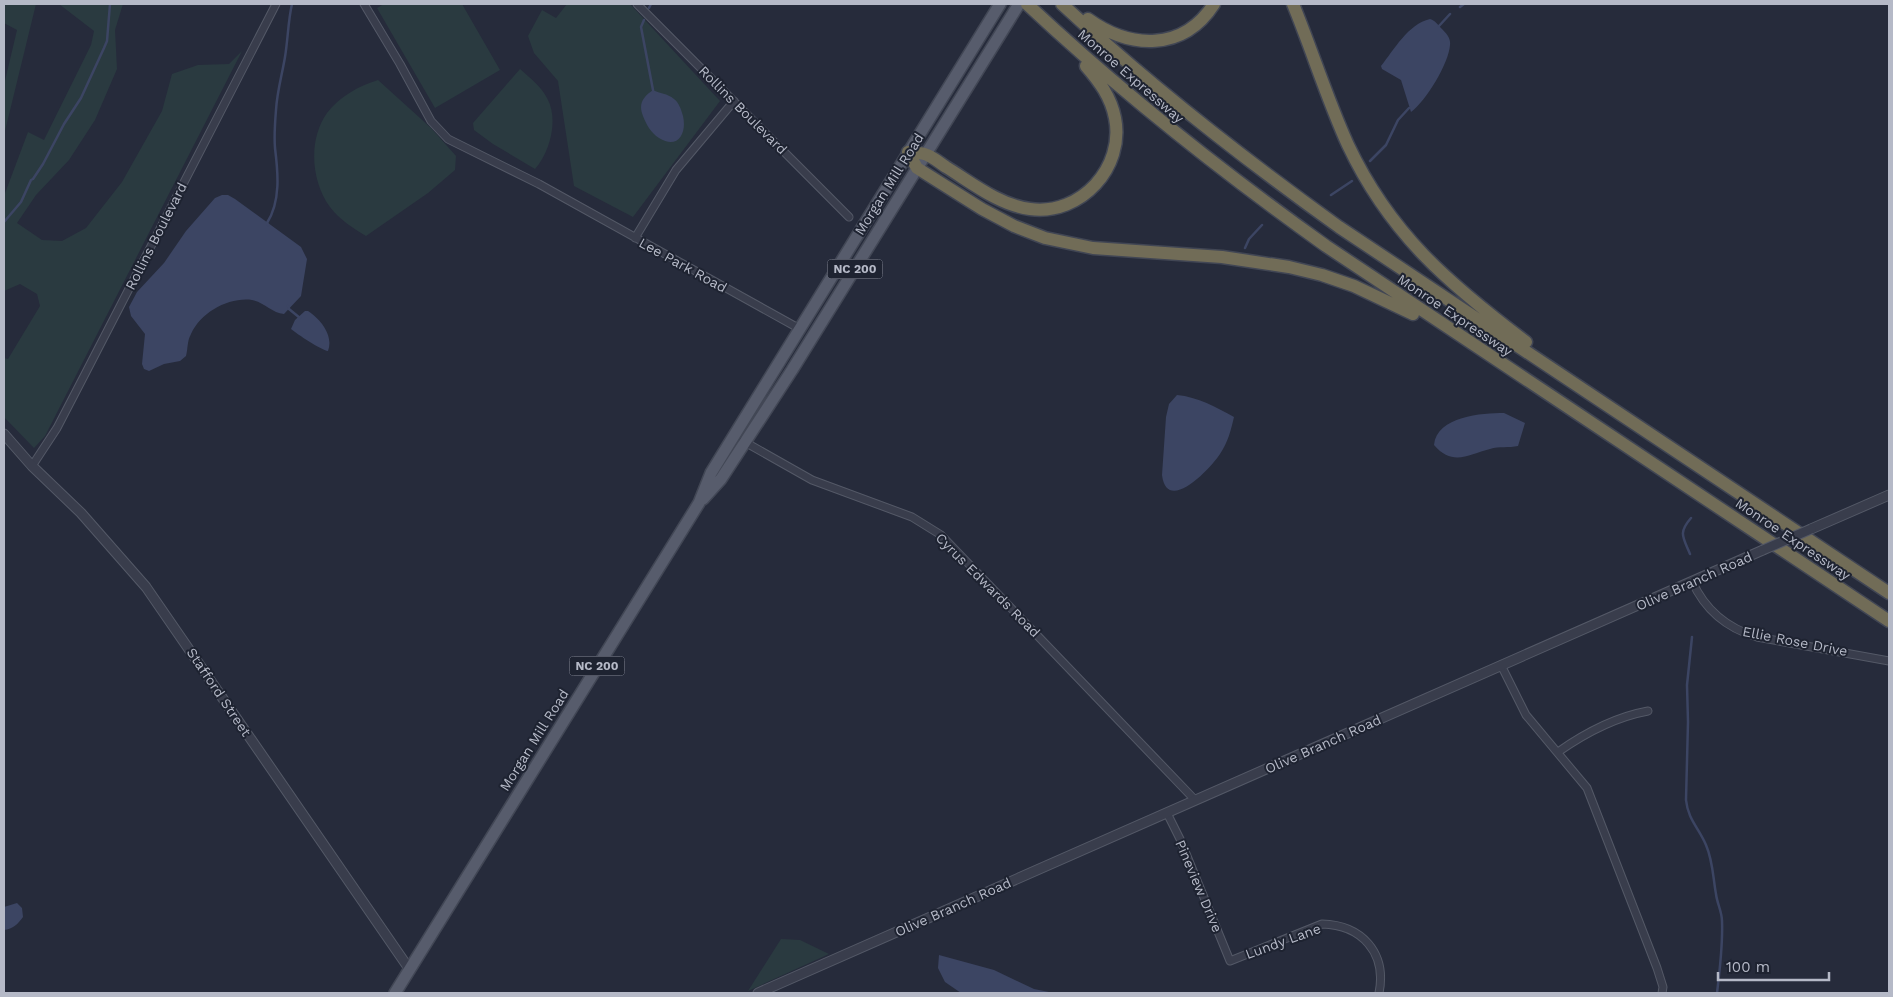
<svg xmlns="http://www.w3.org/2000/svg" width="1893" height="997" font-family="'Work Sans',sans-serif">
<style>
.green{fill:#2a3a40}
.water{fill:#3c4563}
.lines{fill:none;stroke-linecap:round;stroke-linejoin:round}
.stream{stroke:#3c4563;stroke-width:2.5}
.minor-casing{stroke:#545967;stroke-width:9}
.tertiary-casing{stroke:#545967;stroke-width:11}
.primary-casing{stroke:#424755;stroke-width:14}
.motorway-casing{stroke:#414654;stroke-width:15}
.minor{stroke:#393d4c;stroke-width:7}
.tertiary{stroke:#393d4c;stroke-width:9}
.primary{stroke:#575c6c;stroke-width:11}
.motorway{stroke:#716c57;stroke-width:12}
.tertiary-bridge-casing{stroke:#545967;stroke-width:11;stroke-linecap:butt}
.tertiary-bridge{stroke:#393d4c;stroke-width:9}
.labels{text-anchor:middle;stroke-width:4;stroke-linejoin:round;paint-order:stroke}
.shield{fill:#1e2331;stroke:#888c9a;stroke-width:1}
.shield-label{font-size:12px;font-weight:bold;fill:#b5b9c7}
.street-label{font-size:14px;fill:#b5b9c7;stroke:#1e2331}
</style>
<rect width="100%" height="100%" fill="#262b3b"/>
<path class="green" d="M4,4h32l-32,131v-50l13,-55 -13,-7z
M59,4h64l-8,26 2,39 -22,51 -26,40 -33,35 -19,28 25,17 20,1 24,-13 36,-46 40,-71 10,-37 26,-9 31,-1 13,-13 -197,385 -11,12 -30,-31v-59l4,1 32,-53 -3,-12 -17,-10 -16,7v-95l24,-64 16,8 47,-95 3,-14z
M384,4h78l38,66 -65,38 -58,-100z
M567,4h63l90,97 -87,116 -59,-31 -16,-105 -24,-28 -6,-17 14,-26 14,8z
M520,69c10,9 21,17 27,29 12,21 3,54 -12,71l-42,-25 -19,-14 -1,-7z
M378,80l53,48 25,28 -1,14 -27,23 -62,43c-13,-8 -26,-16 -36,-29 -19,-26 -22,-67 -3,-94 13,-17 32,-27 51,-33z
M781,939l19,1 29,14 -81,37z"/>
<path class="water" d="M1430,19c6,2 7,5 12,10 4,4 9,9 8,16 -1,18 -24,56 -39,67l-10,-32 -19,-11 -1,-3c13,-16 27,-42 49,-47z
M653,90c7,4 14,3 21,9 5,4 7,10 9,17 4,17 -5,34 -24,22 -8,-5 -13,-14 -16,-22 -5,-12 0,-19 10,-26z
M222,195h6l7,4 66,48 6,12 -6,37 -17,18c-12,-1 -20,-12 -32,-14 -23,-3 -51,12 -61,34 -4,7 -3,14 -5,22l-6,5 -16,3 -15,7 -5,-2 -2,-5 3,-30 -14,-18 -2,-9 8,-15 27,-29 22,-32 29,-33z
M305,311h3c12,8 26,24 20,40 -7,-1 -31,-17 -37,-22l4,-9z
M1177,395c21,2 39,12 57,22 -3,13 -6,25 -14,37 -9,14 -53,61 -58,21l4,-58 3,-13z
M1504,413l21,10 -7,23c-9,2 -19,0 -28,3 -21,5 -37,18 -56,-4 3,-29 48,-32 70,-32z
M17,903l5,5 1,9c-5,7 -10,12 -19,13v-23z
M939,955l55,15 40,19 20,4h-93l-16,-11 -7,-14z"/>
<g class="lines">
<path class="stream" d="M1460,7l4,-3
M649,8l2,-4
M644,20l-3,7 12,63
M1439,26l11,-12
M1370,161l16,-16 12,-25 11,-12
M1331,195l21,-14
M4,222l17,-20 10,-22 2,-1 10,-15 21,-40 17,-26 23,-50 3,-7 3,-37
M268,225l-1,-2c14,-22 11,-51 8,-75 -1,-12 0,-26 1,-38 1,-18 6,-35 9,-53 3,-18 3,-36 7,-53
M1245,248l4,-9 13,-14
M288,306l1,3 11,9
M1690,554c-7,-17 -12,-21 1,-36
M1692,637l-5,48 1,37 -2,78c2,20 13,28 20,45 7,16 7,33 10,49 1,9 6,18 6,27 1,24 -2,48 -5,72"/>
<g class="minor-casing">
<path id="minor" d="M364,4l36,60 31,57 17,18 91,45 261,145
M637,4l212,213
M635,238l41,-68 58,-69
M743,441l69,39 100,37 29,18 254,265
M32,466l25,-38 27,-52 192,-372
M1692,581c13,29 34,47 65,56l132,24
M1501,665l25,50 61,73 70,180 6,19 -1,6
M1558,752c27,-19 57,-35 90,-41
M1167,813l13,26 50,122 92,-37c40,1 65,29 57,69"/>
</g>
<g class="tertiary-casing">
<path id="tertiary" d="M4,434l28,32 49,47 65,74 264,383
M1811,529l78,-34
M758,993l1005,-443"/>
</g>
<g class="primary-casing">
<path id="primary" d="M703,499l18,-20 71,-109 227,-366
M395,993l304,-490 12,-30 289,-469"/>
</g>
<g class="motorway-casing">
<path id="motorway" d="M1027,4c94,88 194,167 299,242l563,375
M1062,4c87,81 181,154 277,223l550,366
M1293,4c19,46 34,95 55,141 42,89 101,139 178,197
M1088,19c42,30 95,33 126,-15
M908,152l9,16 65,41 32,17 31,12 48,10 129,9 67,10 33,8 32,11 59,28
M908,152c6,1 13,0 19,3 6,2 13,8 19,12 26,16 53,38 84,42 51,7 95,-42 85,-91 -4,-21 -16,-37 -29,-52"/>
</g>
<use href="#minor" class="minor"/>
<use href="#tertiary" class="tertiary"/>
<use href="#primary" class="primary"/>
<use href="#motorway" class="motorway"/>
<g class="tertiary-bridge-casing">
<path id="tertiary-bridge" d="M1763,550l48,-21"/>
</g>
<use href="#tertiary-bridge" class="tertiary-bridge"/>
</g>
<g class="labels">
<g class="shield">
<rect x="827.5" y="259.5" width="55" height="19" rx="4"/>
<rect x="569.5" y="656.5" width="55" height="19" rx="4"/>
</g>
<g class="shield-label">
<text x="855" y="273">NC 200</text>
<text x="597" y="670">NC 200</text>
</g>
<g class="street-label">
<text transform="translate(1131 76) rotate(41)" y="5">Monroe Expressway</text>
<text transform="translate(743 110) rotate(45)" y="5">Rollins Boulevard</text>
<text transform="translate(889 184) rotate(-58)" y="5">Morgan Mill Road</text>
<text transform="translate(156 236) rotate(-63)" y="5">Rollins Boulevard</text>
<text transform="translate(683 265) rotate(29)" y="5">Lee Park Road</text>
<text transform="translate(1455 315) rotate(34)" y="5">Monroe Expressway</text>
<text transform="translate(1793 539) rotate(34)" y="5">Monroe Expressway</text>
<text transform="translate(1694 581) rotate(-24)" y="5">Olive Branch Road</text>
<text transform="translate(988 585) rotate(45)" y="5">Cyrus Edwards Road</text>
<text transform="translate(1795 641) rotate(11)" y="5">Ellie Rose Drive</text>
<text transform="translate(219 692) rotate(56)" y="5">Stafford Street</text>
<text transform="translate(534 740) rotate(-58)" y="5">Morgan Mill Road</text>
<text transform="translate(1323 744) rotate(-24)" y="5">Olive Branch Road</text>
<text transform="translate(1199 886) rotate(67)" y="5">Pineview Drive</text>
<text transform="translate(953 907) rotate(-24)" y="5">Olive Branch Road</text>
<text transform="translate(1283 941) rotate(-20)" y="5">Lundy Lane</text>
</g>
</g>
<rect width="1893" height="997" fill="none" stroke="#b5b9c7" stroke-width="10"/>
<path d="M1718 972v8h111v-8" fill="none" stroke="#b5b9c7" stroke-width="2.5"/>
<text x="1726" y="972" font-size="15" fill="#b5b9c7" stroke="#1e2331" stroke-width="4" paint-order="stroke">100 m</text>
</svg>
